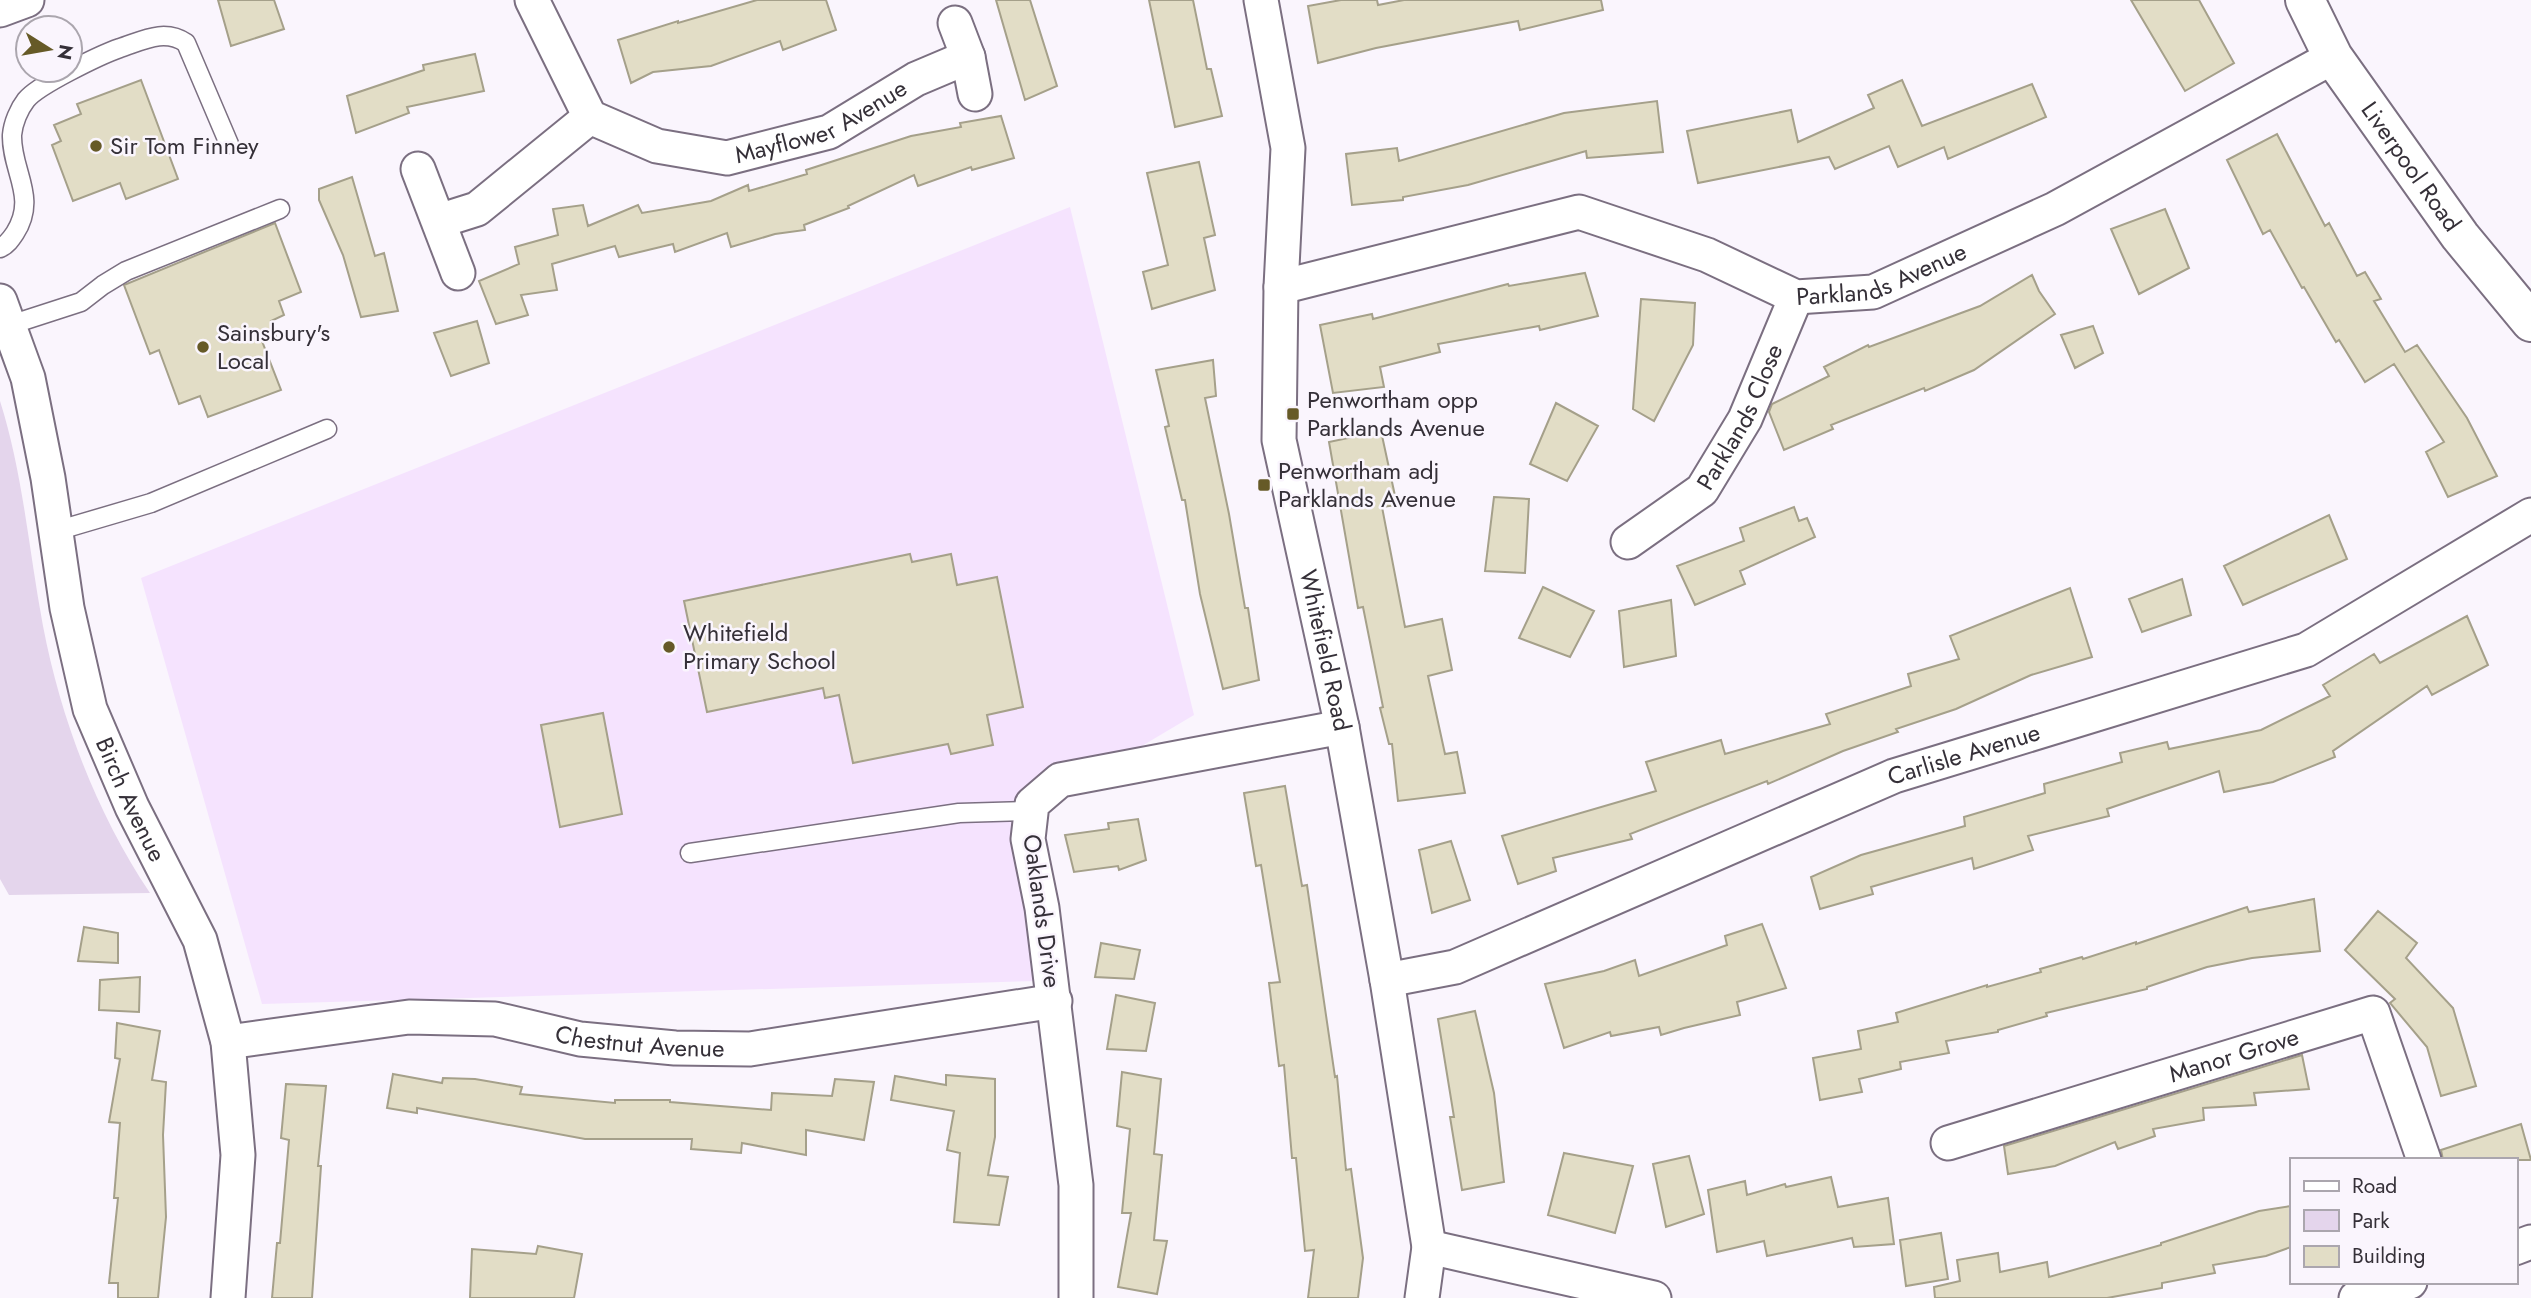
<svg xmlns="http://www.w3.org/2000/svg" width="2531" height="1298" font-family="Jost,sans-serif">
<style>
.built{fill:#f5e3fe}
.green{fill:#e4d5ec}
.building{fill:#e2ddc6;stroke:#a5a08a;stroke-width:2}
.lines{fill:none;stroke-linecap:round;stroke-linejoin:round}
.service-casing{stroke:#7b6f81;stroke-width:21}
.minor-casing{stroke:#7b6f81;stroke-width:37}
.tertiary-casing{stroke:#7b6f81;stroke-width:42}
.service{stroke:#fff;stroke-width:18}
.minor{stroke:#fff;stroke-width:33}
.tertiary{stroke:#fff;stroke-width:38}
.poi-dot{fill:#665a27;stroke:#faf5fd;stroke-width:2.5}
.labels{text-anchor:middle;stroke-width:5;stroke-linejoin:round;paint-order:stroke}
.street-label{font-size:24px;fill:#353038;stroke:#faf5fd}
.poi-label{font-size:24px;fill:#353038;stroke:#faf5fd;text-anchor:start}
</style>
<rect width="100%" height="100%" fill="#faf5fd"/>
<path class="built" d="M1070,207l124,508 -175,104 18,162 -775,23 -121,-426z"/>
<path class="green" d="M0,401c23,72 29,151 43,225 18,94 54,188 107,267l-141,2 -9,-16z"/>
<path class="building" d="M218,0h56l10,29 -53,17z
M757,0h69l10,30 -53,20 -3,-9 -69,25 -58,6 -22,11 -13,-43 60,-19v2z
M996,0h34l27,86 -32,14z
M1149,0h44l14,69h4l11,47 -47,11z
M1341,0h36l1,5 26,-5h197l2,10 -83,20 -2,-9 -142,27 -58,15 -10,-57z
M2131,0h68l35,63 -49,28z
M475,54l9,37 -77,16 2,6 -53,20 -9,-37 77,-26 -1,-5z
M141,80l37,99 -52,20 -6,-16 -47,18 -21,-56 9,-4 -7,-16 27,-11 -4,-10z
M1902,80l20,46 110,-42 14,33 -98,42 -4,-12 -46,20 -9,-21 -54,23 -6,-12 -131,26 -11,-52 104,-21 7,32 76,-34 -6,-13z
M1657,101l6,51 -76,6 -1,-7 -118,34 -65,12v3l-51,5 -6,-51 51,-6 2,13 165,-48z
M1001,116l13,42 -42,12 -1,-3 -53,19 -4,-11 -66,31 1,2 -45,17 1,5 -30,4 -44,13 -4,-14 -52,19 -2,-8 -54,13 -4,-11 -63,18 5,26 -36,5 7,20 -32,9 -17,-43 40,-17 -4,-17 43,-12 -5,-26 30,-4 5,21 50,-21 4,8 69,-12 37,-16 1,6 58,-17 -1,-4 105,-34 50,-9 -1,-4z
M2277,134l48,92 4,-3 28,53 8,-4 16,27 -7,2 31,51 12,-7 50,73 30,58 -49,21 -22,-45 18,-10 -50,-78 -29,18 -26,-42 -3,2 -32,-55 -2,1 -32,-58 -7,4 -36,-74z
M1199,162l16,73 -11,3 11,52 -63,19 -9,-37 25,-7 -21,-92z
M352,177l23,79 9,-3 14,58 -37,6 -18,-62 -24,-55v-11z
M2165,209l24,59 -50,26 -28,-65z
M275,223l26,69 -22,9 5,14 -13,6 5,15 -14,5 19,49 -73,27 -8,-21 -21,8 -20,-54 -9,4 -26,-69z
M1585,273l13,43 -58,14 -1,-4 -101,18 2,8 -60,15 4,20 -51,6 -13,-68 52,-11 1,5 135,-35 1,2z
M2032,275l7,16 16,23 -81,56 -49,21 -1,-3 -93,37 2,4 -49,21 -15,-38 3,-8 57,-28 -5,-9 44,-22 1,2 111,-41z
M1641,299l54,4 -2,42 -39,76 -21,-12z
M477,321l12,42 -38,13 -17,-43z
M2093,326l10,27 -28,15 -14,-33z
M1213,360l3,36 -11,2 24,116 16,94h3l11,72 -36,9 -23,-95 -15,-94h-3l-17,-73 4,-1 -13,-56z
M1556,403l42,23 -31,55 -37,-17z
M1381,431l16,74 -15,2 23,120 37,-8 10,51 -24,6 17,78 12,-2 8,41 -67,8 -6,-57h-3l-9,-36 3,-1 -20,-100 -5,1 -29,-166z
M1494,497l35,2 -4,74 -40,-2z
M1794,507l5,14 8,-3 8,19 -75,34 5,13 -50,21 -18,-39 67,-25 -4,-13z
M2329,515l18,44 -104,46 -19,-39z
M910,554l2,8 39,-8 6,31 40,-8 26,130 -36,8 6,30 -42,9 -3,-10 -95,19 -14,-68 -14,3 -2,-10 -116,24 -23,-111z
M2182,579l9,36 -49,17 -13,-33z
M1543,587l51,24 -24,46 -51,-19z
M2070,588l22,69 -61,18 -75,34 -60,20 2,3 -55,19 -75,33 -1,-3 -137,53 2,5 -79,19 3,13 -38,13 -16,-48 154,-45 -10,-29 75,-22 4,14 105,-30 -4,-10 85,-28 -3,-12 51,-15 -9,-23z
M1671,600l5,56 -52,11 -5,-56z
M2467,616l21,49 -56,30 -5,-9 -94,65 2,6 -62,25 -49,10 -5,-21 -112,38 2,7 -81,20 5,14 -59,19 -2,-11 -101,29 2,7 -53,15 -9,-32 50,-22 104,-29 -1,-9 81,-24 -1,-9 78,-22 -2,-9 47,-11 2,7 92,-19 69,-34 -7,-11 51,-31 6,9z
M603,713l19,101 -62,13 -19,-102z
M1285,786l17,100 5,-1 28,192 2,-1 9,94 5,-1 12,89 -5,40h-50l6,-48 -9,1 -9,-93h-4l-8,-93 -5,1 -10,-83 11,-1 -19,-117 -5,1 -12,-73z
M1138,819l8,41 -27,10 -1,-4 -44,6 -9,-37 44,-6 -1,-6z
M1451,841l19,59 -38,13 -13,-63z
M2314,899l6,52 -68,7 -45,9 -60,20v2l-101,24 1,3 -49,14v2l-52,9 3,12 -49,9 1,7 -42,10 3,13 -42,8 -7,-42 48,-9 -3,-18 40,-9 -2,-9 91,-28v2l54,-15 -1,-3 42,-12 1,2 53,-17v2l111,-37 2,5z
M2378,911l39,32 -11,15 47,50 23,78 -35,10 -14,-49 -37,-44 5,-4 -50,-49z
M1762,924l24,64 -49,14 3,13 -56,13 -23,7 -2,-8 -48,9 -1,-4 -46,16 -19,-64 59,-13 31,-11 4,16 88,-31 -2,-9z
M84,927l34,6v30l-40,-2z
M1101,943l39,7 -6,29 -39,-2z
M140,977l-1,35 -40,-2 1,-30z
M1116,995l39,8 -9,48 -39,-2z
M1475,1011l19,82 10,89 -42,8 -12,-73h4l-16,-98z
M117,1023l43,8 -8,49 14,2 -3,53 3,82 -8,81h-40v-15h-9l9,-85h-4l6,-75 -11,-1 11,-63 -5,-1z
M2302,1055l7,34 -55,4 2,12 -53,3 1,12 -51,9 2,7 -37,13 -3,-7 -60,24 -47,8 -4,-28z
M1122,1072l39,7 -7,75 8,1 -8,85 13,1 -10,53 -39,-7 13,-74h-9l8,-84 -13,-3z
M393,1074l49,9 1,-5 32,1 47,8 -2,7 95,9v-3h55v2l101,8 1,-17 60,3 3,-17 39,3 -10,58 -58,-10v25l-64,-12 -1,10 -50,-4 1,-10h-107l-168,-31v5l-30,-5z
M946,1075l49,4v58l-7,38 20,2 -9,48 -45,-3 6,-69 -13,-3 7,-39 -63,-11 4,-24 51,9z
M286,1084l40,2 -8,80h3l-9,132h-40l5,-55h3l9,-103 -8,-2z
M2521,1124l10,36h-88l-2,-10z
M1564,1153l69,13 -18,67 -67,-18z
M1689,1156l15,58 -38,13 -13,-63z
M1831,1177l7,30 50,-9 6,46 -40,3 -2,-9 -85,18 -3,-15 -47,11 -9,-62 37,-9 2,14 38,-11 1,3z
M2291,1206v41l-25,9 -53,9 2,8 -53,10v5l-55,10h-172l-1,-11 26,-6 -3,-21 41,-7 2,19 47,-10 2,15 112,-32v-2l98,-32z
M1941,1233l7,46 -42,7 -6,-46z
M538,1246l44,8 -8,44h-104l2,-49 64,5z"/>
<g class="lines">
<g class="service-casing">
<path id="service" d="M0,248c7,-3 11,-9 15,-15 23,-36 -4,-62 -3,-98 1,-12 7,-26 14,-35 12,-15 74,-45 94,-52 22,-7 44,-20 66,-5l43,101
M10,325l71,-23 22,-17 23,-14 154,-62
M56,531l95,-28 176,-74
M690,853l269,-40 72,-2"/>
</g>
<g class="minor-casing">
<g id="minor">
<path id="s1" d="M532,0l58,117 67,29 70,12 102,-26 87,-53 52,-22"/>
<path id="s2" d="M1261,0l27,148 -7,139 -2,153 63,287 45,253 42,267 -7,51"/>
<path d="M0,10l27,-10"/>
<path d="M955,23l13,34 7,37"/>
<path d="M418,169l40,104"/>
<path d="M439,221l38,-12 113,-92"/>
<path id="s3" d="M1281,287l298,-75 128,43 89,42 77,-5 182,-83 278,-152"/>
<path id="s4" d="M0,301l28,77 20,100 19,130 23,101 42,98 68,133 28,102 10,113 -10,143"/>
<path id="s5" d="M1628,542l74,-52 43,-71 51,-122"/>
<path id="s6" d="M1387,980l68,-13 439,-191 412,-126 225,-135"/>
<path id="s7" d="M228,1042l181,-25 86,2 85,20 95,9 75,1 305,-48"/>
<path id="s8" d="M1948,1143l425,-130 51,147"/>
<path d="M1429,1247l225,51"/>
<path d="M2515,1248l16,-6"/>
<path d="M1076,1298v-113l-34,-277 -14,-69 4,-35 28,-24 282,-53"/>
<path d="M2356,1298l54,-16"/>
</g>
</g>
<g class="tertiary-casing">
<g id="tertiary">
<path id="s9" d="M2305,0l28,57 127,179 71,86"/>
</g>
</g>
<use href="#service" class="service"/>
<use href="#minor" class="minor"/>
<use href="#tertiary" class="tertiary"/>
</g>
<g class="poi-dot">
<circle cx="96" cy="146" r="7"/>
<circle cx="203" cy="347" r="7"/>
<rect x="1286" y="407" width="14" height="14" rx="3.5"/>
<rect x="1257" y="478" width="14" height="14" rx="3.5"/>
<circle cx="669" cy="647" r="7"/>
</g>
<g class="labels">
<g class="street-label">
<text dy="8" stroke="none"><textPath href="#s1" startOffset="376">Mayflower Avenue</textPath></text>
<text dy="8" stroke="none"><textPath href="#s9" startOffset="198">Liverpool Road</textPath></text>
<text dy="8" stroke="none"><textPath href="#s3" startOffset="630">Parklands Avenue</textPath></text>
<text dy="8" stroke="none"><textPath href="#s5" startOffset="173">Parklands Close</textPath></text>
<text dy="8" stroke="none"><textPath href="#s2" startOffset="658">Whitefield Road</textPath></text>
<text dy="8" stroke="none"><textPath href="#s6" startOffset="621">Carlisle Avenue</textPath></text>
<text dy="8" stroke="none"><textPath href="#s4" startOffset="518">Birch Avenue</textPath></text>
<text transform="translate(1042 911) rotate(82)" y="8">Oaklands Drive</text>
<text dy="8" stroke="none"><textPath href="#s7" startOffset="416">Chestnut Avenue</textPath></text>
<text dy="8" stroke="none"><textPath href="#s8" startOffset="299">Manor Grove</textPath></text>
</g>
<g class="poi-label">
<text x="110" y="154">Sir Tom Finney</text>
<text x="217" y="341">Sainsbury's<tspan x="217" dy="28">Local</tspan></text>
<text x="1307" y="408">Penwortham opp<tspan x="1307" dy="28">Parklands Avenue</tspan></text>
<text x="1278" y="479">Penwortham adj<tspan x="1278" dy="28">Parklands Avenue</tspan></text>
<text x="683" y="641">Whitefield<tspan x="683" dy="28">Primary School</tspan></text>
</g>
</g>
<rect x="2290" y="1158" width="228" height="126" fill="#faf5fd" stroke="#aba6ae" stroke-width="2"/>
<rect x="2304" y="1181" width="35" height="10" fill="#ffffff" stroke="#aba6ae" stroke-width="2"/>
<text x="2352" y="1193" font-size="21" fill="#353038">Road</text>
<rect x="2304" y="1210" width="35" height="21" fill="#e4d5ec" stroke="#aba6ae" stroke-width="2"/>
<text x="2352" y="1228" font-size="21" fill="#353038">Park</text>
<rect x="2304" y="1246" width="35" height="21" fill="#e2ddc6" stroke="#aba6ae" stroke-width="2"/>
<text x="2352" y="1263" font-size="21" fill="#353038">Building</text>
<g transform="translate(49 49) rotate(101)"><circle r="33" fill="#faf5fd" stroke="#aba6ae" stroke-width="2"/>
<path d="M0-5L12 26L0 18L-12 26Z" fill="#665a27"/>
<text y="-10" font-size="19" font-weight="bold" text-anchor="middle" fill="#353038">N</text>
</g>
</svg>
